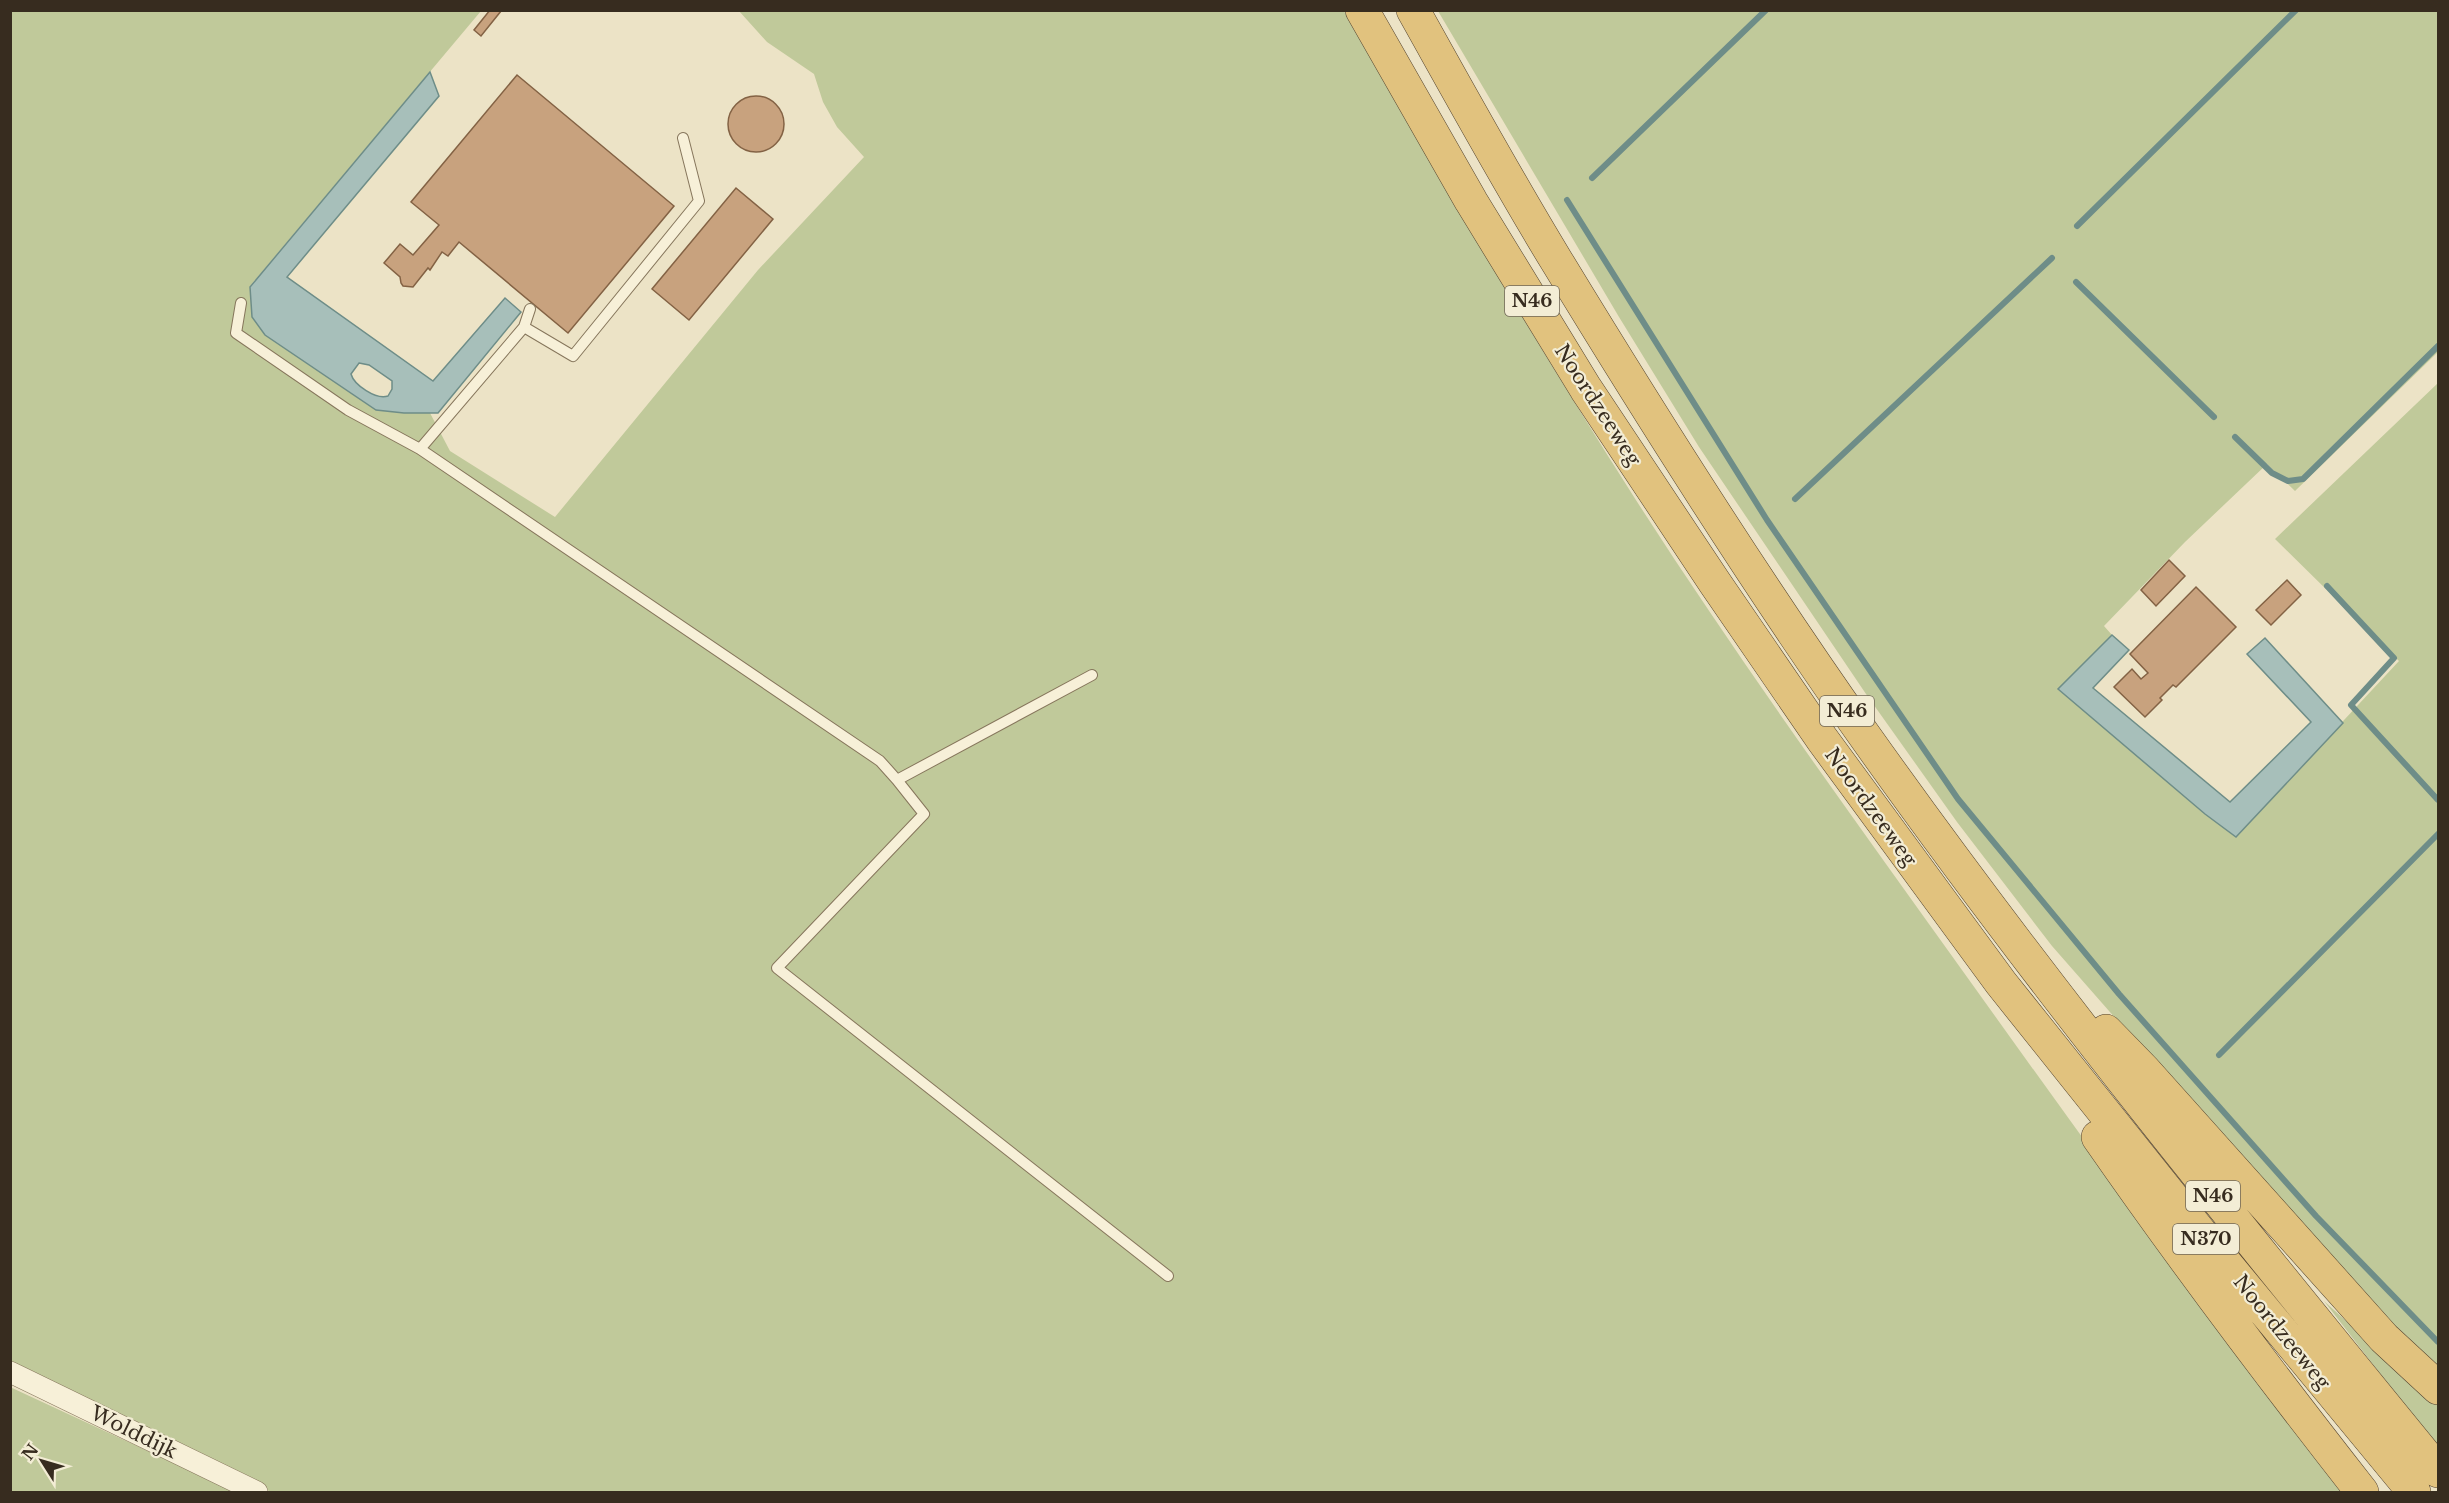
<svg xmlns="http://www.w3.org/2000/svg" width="2449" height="1503" font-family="'Libre Baskerville',serif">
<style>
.green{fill:#c0c99a}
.water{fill:#a7bfba;stroke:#6e8d88;stroke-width:1.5;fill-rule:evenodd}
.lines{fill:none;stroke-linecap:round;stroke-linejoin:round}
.stream{stroke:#6e8d88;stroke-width:6}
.building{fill:#c8a27e;stroke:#836244;stroke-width:1.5}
.service-casing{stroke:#86765c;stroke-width:12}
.minor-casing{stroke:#86765c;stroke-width:22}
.trunk-casing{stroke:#544430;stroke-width:34}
.service{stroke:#f7f0d8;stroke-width:10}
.minor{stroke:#f7f0d8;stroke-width:21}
.trunk{stroke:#e1c27e;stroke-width:33}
.labels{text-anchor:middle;stroke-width:4.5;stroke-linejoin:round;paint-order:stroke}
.shield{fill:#f3edd5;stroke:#6f6656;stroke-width:1.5}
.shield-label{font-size:18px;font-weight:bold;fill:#372c1f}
.street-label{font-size:20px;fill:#372c1f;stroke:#f3edd5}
</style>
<rect width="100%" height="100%" fill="#ece3c6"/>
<path class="green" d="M10,11h471l-231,275 2,31 14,18 110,75 28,3h26l20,38 105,66 203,-247 106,-113 -27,-30 -14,-25 -9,-28 -47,-32 -28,-31h605c92,164 189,327 290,486 104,162 216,317 328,473 126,176 252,351 383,522h-2074l-260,-127z
M1438,11h1000v341l-143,139 -28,-27 -82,78 -81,84 8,9 -54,54 178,147 163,-175 -124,-122 163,-156v990l-193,-207 -193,-220 -95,-124 -91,-128 -167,-247 -80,-130z
M2324,1301l114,103v45l-12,-16z
M10,1387l226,105h-225z"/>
<path class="water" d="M430,72l9,24 -152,181 146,104 72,-83 16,14 -83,101h-34l-28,-3 -111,-75 -13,-18 -2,-30zM359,363l10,2 23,16v8l-4,7c-12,4 -34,-11 -37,-22z
M2112,635l17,15 -36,38 137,114 81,-80 -64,-68 18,-16 78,85 -107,114 -31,-23 -147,-125z"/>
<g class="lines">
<path class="stream" d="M1592,178l174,-168
M1567,200l200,320 191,279 161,195 197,222 122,126
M2077,226l219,-216
M2076,282l138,135
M2235,437l37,36 16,8 15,-2 135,-133
M1795,499l257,-241
M2327,586l67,72 -43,47 87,95
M2219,1055l219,-221"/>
</g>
<path class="building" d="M490,10l11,1 -20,25 -7,-6z
M517,75l157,131 -106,127 -109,-91 -11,14 -6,-4 -12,18 -2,-2 -15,19 -10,-1 -2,-3 -1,-6 -16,-14 16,-19 13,11 26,-30 -28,-23z
M728 124a28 28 0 1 1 56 0a28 28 0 1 1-56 0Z
M736,188l37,31 -84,101 -37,-31z
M2169,560l16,16 -29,30 -15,-16z
M2287,580l14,15 -30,30 -15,-15z
M2196,587l40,40 -60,60 -3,-2 -13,13 2,2 -17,17 -31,-30 18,-18 9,10 7,-6 -18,-19z"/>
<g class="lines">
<g class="service-casing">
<path id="service" d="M241,303l-5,30 112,77 72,39
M530,309l-6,18 -104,122 460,312 17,19 195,-105
M524,327l49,29 126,-155 -16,-63
M897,780l27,34 -147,154 391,308"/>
</g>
<g class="minor-casing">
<path id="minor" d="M10,1372l247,120"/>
</g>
<g class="trunk-casing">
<path id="trunk" d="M1362,10l109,191 115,188 129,194 107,156 179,244 206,258 207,251
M1413,10c47,84 93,168 143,250 98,161 199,321 308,475 180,254 377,495 574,736
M2106,1031l38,39 240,268 54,50
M2098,1137c84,121 173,239 264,355"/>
</g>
<use href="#service" class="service"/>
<use href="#minor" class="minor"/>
<use href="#trunk" class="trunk"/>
</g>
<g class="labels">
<g class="shield">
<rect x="1505" y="286" width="54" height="30" rx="4.5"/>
<rect x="1820" y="696" width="54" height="30" rx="4.5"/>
<rect x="2186" y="1181" width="54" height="30" rx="4.5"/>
<rect x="2173" y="1224" width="66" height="30" rx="4.5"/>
</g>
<g class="shield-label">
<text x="1532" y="307">N46</text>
<text x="1847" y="717">N46</text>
<text x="2213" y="1202">N46</text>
<text x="2206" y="1245">N370</text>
</g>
<g class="street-label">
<text transform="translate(1598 405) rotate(57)" y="7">Noordzeeweg</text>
<text transform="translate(1871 807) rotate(54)" y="7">Noordzeeweg</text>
<text transform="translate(2282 1332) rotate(51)" y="7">Noordzeeweg</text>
<text transform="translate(134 1432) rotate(26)" y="7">Wolddijk</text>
</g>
</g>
<rect width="2449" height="1503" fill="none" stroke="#372c1f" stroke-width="24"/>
<g transform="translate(42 1461) rotate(307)" stroke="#f3edd5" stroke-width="4.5" paint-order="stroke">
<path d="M0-4.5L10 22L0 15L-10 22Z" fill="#372c1f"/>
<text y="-9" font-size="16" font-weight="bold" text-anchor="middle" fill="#372c1f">N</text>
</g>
</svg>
